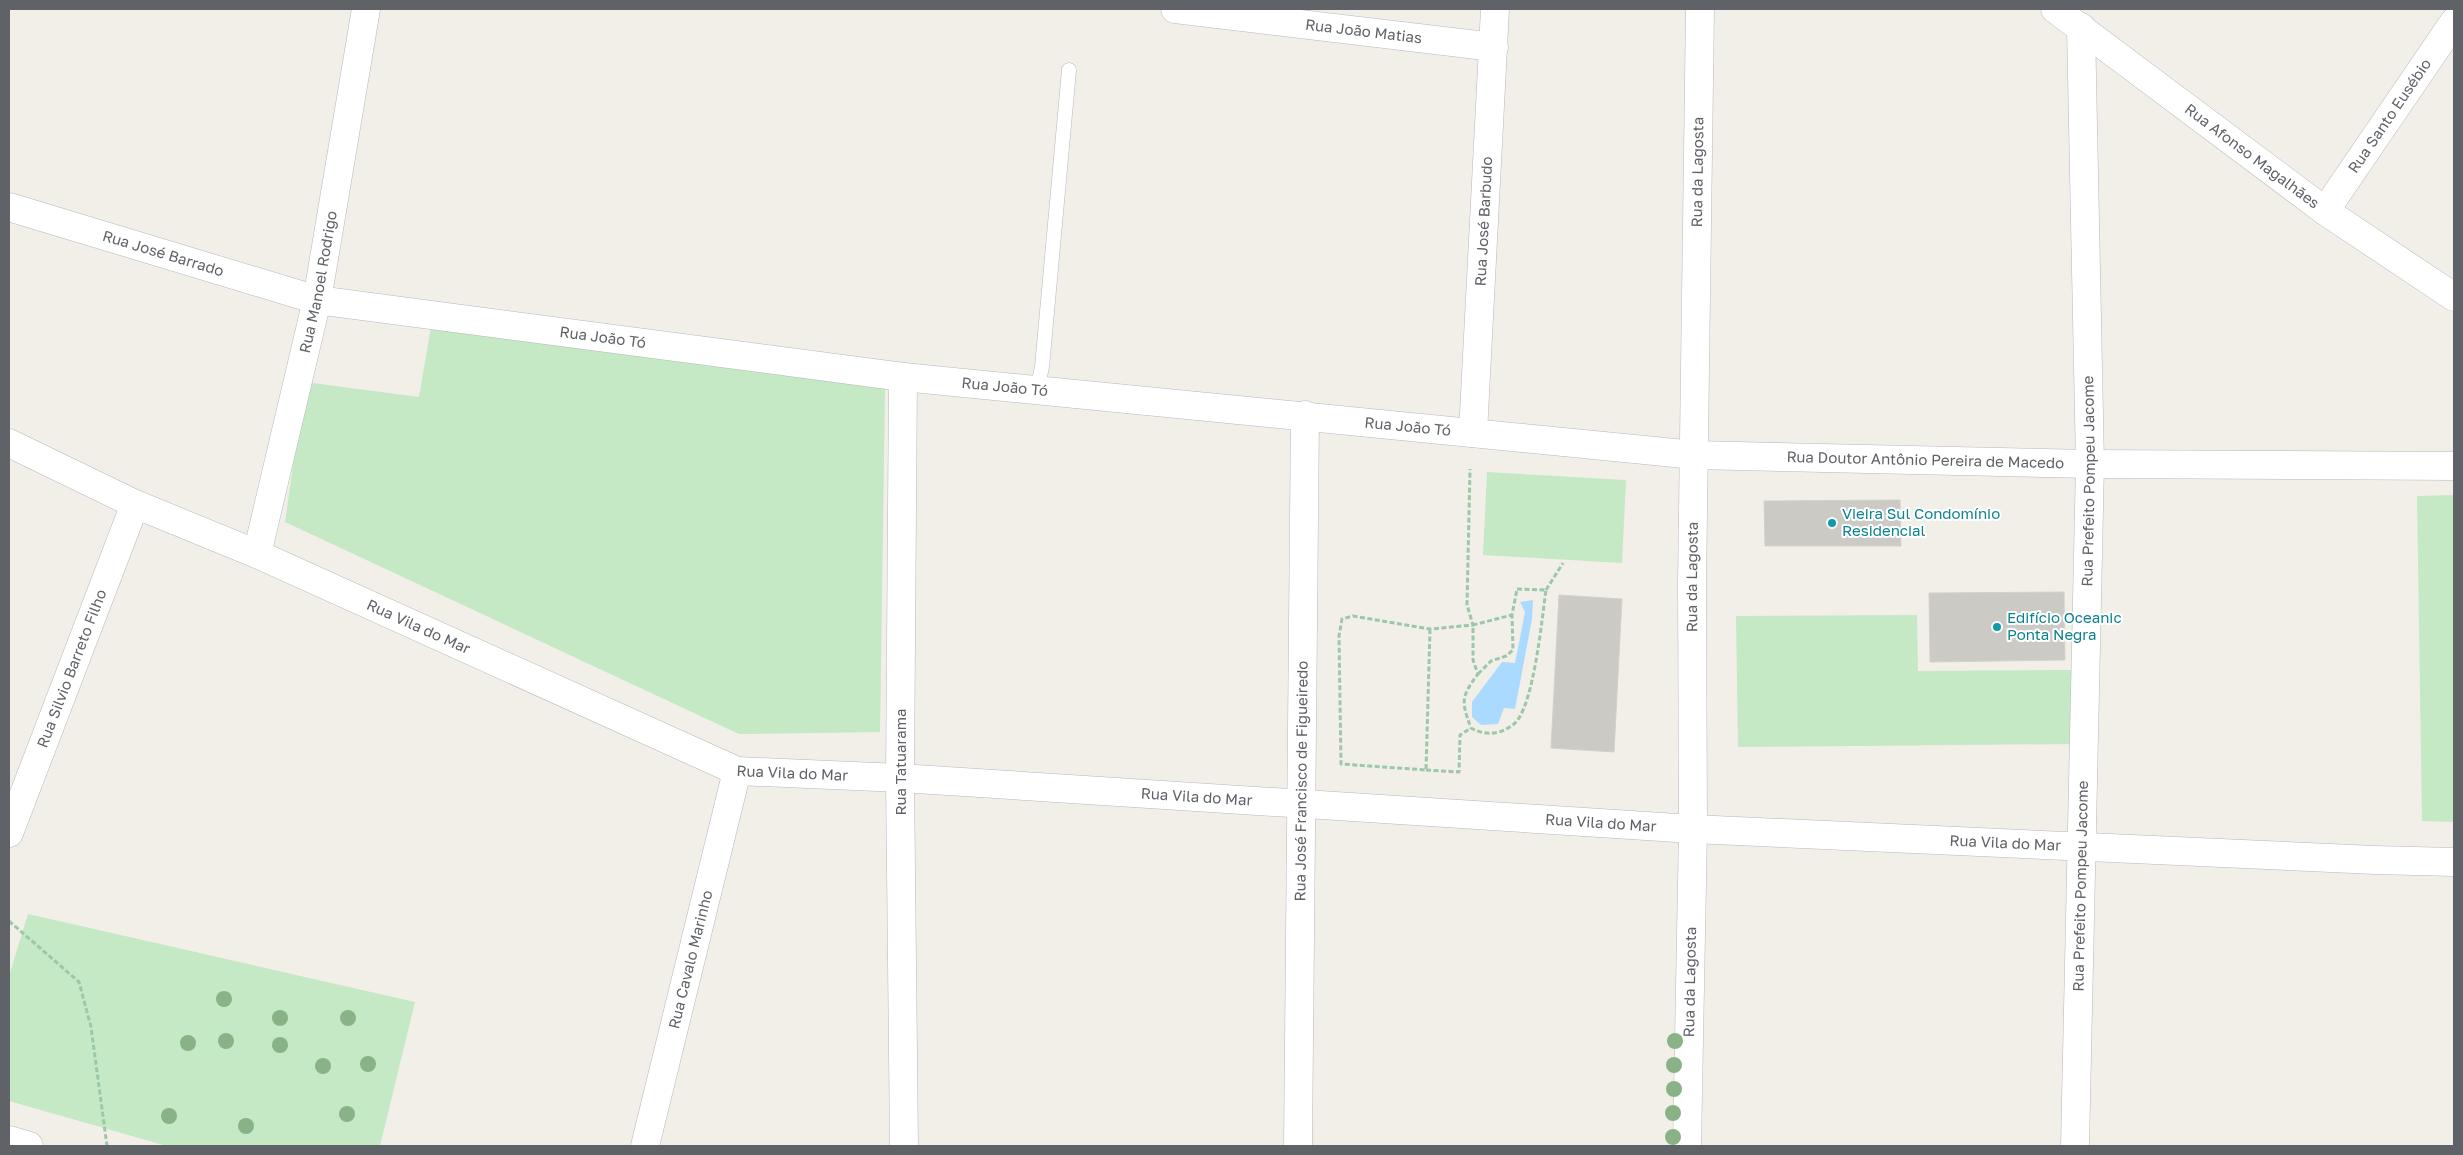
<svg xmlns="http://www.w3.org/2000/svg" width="2463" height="1155" font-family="'Golos Text',sans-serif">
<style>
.green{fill:#c5e8c5}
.water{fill:#aadaff}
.building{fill:#cccac5;stroke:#d6d1c6}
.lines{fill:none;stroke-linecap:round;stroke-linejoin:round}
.lane-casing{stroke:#b5b8bc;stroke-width:15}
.street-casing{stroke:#b5b8bc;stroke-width:29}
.secondary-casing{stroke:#b6babf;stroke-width:29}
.path{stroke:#9cc7a9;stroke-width:3;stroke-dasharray:5 2.5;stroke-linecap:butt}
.lane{stroke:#fff;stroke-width:14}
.street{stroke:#fff;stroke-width:28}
.secondary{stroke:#fff;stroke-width:28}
.tree{fill:#89b387}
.culture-dot{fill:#0f9aa8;stroke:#fff;stroke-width:2}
.labels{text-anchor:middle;stroke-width:4;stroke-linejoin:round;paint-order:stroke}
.street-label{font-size:15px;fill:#5f6368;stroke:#fff}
.culture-label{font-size:15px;fill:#0d838f;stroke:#fff;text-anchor:start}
</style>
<rect width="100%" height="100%" fill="#f1efe8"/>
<path class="green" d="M432,321l453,68 -5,343 -141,2 -454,-212 20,-140 114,15z
M1487,472l139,8 -4,83 -139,-8z
M2454,495v327l-32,-1 -5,-325z
M1917,615l1,56 157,-1 1,74 -338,3 -2,-131z
M28,914l387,88 -35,144h-213l-158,-45v-125z"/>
<path class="water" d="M1533,600l-1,19 -17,90 -11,-1 -6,16 -17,1 -9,-8v-15l30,-40 13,1 10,-51 -5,-10z"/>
<path class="building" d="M1900,500l1,46h-136l-1,-45z
M2064,592l1,68 -135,2 -1,-69z
M1559,595l63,4 -8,153 -63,-4z"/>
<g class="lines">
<g class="lane-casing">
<path id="lane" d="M1037,390l5,-23 27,-297"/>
</g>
<g class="street-casing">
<g id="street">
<path id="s1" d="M1175,9l319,38"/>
<path id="s2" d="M2055,9l270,202 129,86"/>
<path id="s3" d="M9,207l308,93 586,77 792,78 395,9 364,2"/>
<path id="s4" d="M2325,211l129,-189"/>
<path d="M903,377l-3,401 4,368"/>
<path id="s5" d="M1473,433l22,-424"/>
<path id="s6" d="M9,443l126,61 122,50 480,217 163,7 793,51 682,31 79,2"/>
<path id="s7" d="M257,554l60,-254 49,-291"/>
<path id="s8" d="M9,833l126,-329"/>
<path d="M9,1140l20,6"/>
<path id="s9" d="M645,1146l92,-375"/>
<path id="s10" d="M1298,1146l7,-731"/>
<path id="s11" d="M2075,1146l15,-682 -9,-437"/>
</g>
</g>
<g class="secondary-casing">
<g id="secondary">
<path id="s12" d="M1687,1146l6,-317 -1,-245 8,-575"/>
</g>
</g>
<path class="path" d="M1517,589l29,1c-4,27 -12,117 -32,134 -14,11 -29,12 -43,4 -10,-27 -10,-31 7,-54l-5,-14v-35l39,-10z
M1546,590l17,-27
M1430,629l-4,141 -85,-6 -2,-128 3,-17 11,-3 77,13 43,-4 -6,-20 3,-136
M1478,674l13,-13 15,-5 7,-6 -1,-35
M1426,770l33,2 1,-37 11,-7
M9,921l70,61 12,45 16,119"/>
<use href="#lane" class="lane"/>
<use href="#street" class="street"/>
<use href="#secondary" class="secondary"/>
</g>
<g class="tree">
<circle cx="224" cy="999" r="8"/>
<circle cx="280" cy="1018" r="8"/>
<circle cx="348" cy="1018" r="8"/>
<circle cx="226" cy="1041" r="8"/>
<circle cx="1675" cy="1041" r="8"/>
<circle cx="188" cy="1043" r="8"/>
<circle cx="280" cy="1045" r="8"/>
<circle cx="368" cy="1064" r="8"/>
<circle cx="1674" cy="1065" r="8"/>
<circle cx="323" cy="1066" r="8"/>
<circle cx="1674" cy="1089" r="8"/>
<circle cx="1673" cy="1113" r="8"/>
<circle cx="347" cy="1114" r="8"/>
<circle cx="169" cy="1116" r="8"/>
<circle cx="246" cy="1126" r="8"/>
<circle cx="1673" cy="1137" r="8"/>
</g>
<g class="culture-dot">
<circle cx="1832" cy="523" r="5"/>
<circle cx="1997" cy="627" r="5"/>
</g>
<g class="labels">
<g class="street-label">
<text dy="5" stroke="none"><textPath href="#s1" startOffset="190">Rua João Matias</textPath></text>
<text dy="5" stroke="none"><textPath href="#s4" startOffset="115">Rua Santo Eusébio</textPath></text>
<text dy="5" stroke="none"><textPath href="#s2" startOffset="246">Rua Afonso Magalhães</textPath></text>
<text dy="5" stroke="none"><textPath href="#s12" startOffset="974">Rua da Lagosta</textPath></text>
<text dy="5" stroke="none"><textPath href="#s5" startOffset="212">Rua José Barbudo</textPath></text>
<text dy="5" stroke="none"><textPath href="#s3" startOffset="161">Rua José Barrado</textPath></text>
<text dy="5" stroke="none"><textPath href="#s7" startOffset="279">Rua Manoel Rodrigo</textPath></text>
<text dy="5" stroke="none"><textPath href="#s3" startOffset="610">Rua João Tó</textPath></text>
<text dy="5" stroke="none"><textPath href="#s3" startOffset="1015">Rua João Tó</textPath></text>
<text dy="5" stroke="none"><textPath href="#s3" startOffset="1420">Rua João Tó</textPath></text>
<text dy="5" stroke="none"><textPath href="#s3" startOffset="1939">Rua Doutor Antônio Pereira de Macedo</textPath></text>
<text dy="5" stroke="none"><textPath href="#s11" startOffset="665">Rua Prefeito Pompeu Jacome</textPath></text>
<text dy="5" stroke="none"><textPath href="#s12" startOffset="569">Rua da Lagosta</textPath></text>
<text dy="5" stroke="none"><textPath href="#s6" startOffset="449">Rua Vila do Mar</textPath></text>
<text dy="5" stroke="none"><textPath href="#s8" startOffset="176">Rua Silvio Barreto Filho</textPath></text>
<text transform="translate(901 762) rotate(-90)" y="5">Rua Tatuarama</text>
<text dy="5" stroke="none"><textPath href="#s6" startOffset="854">Rua Vila do Mar</textPath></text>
<text dy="5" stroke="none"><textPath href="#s10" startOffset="365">Rua José Francisco de Figueiredo</textPath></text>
<text dy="5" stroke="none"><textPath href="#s6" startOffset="1259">Rua Vila do Mar</textPath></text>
<text dy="5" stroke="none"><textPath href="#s6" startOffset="1664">Rua Vila do Mar</textPath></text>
<text dy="5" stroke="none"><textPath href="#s6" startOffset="2069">Rua Vila do Mar</textPath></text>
<text dy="5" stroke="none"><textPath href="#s11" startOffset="260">Rua Prefeito Pompeu Jacome</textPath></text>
<text dy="5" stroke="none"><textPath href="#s9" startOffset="192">Rua Cavalo Marinho</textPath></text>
<text dy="5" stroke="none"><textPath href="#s12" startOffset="164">Rua da Lagosta</textPath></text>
</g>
<g class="culture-label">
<text x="1842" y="519">Vieira Sul Condomínio<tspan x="1842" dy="17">Residencial</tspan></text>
<text x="2007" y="623">Edifício Oceanic<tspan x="2007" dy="17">Ponta Negra</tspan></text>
</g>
</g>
<rect width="2463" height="1155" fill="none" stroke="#5f6368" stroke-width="20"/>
</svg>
